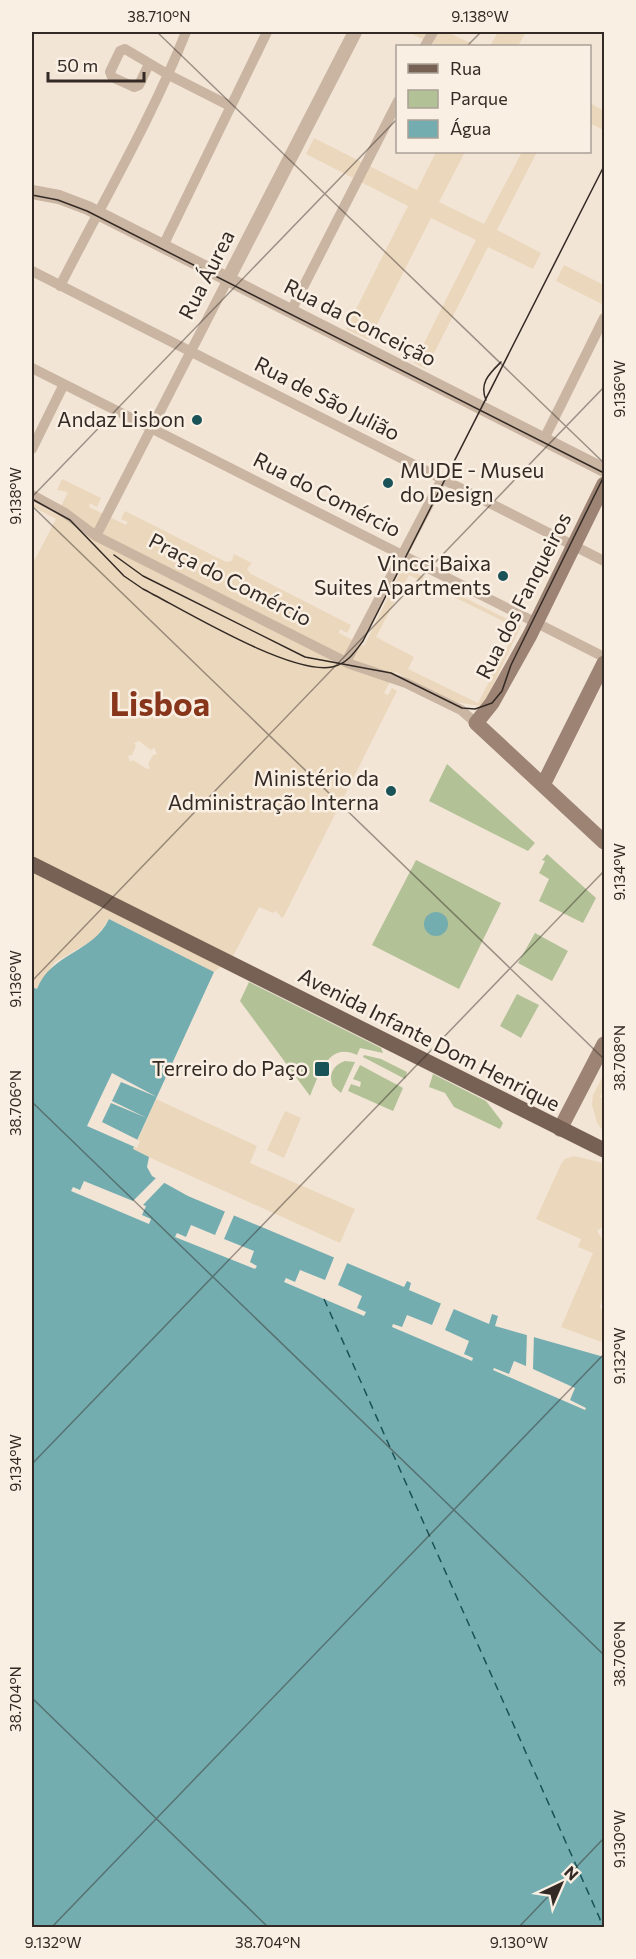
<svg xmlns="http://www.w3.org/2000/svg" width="636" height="1959" font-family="Commissioner,sans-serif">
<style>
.green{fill:#b2c196}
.plaza{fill:#ebd7bc;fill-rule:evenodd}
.water{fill:#74adb0}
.pier{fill:#f2e5d6}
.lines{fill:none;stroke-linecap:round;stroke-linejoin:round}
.ferry{stroke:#195257;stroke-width:1.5;stroke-dasharray:8 6;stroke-linecap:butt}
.minor{stroke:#cab5a2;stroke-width:10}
.tertiary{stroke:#cab5a2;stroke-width:14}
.secondary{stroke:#9d8374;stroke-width:15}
.primary{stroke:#776155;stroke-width:15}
.tram{stroke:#342a25;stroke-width:1.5}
.ticks{fill:none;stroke:#342a25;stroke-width:1.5;stroke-opacity:0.45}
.poi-dot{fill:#195257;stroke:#faefe3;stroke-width:2}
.labels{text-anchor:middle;stroke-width:5;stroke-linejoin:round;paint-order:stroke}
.street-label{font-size:21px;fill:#342a25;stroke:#faefe3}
.poi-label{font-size:21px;fill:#342a25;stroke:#faefe3;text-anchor:end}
.town-label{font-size:33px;font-weight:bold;fill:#87361b;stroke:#faefe3}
.neatline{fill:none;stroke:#342a25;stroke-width:2}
.ticks-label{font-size:15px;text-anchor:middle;fill:#342a25}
</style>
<rect width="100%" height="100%" fill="#f2e5d6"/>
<path class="green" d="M447,764l88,79 -7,8 -99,-50z
M547,854l49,44 -13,25 -44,-22 10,-22 -10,-6 6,-12 -3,-1z
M416,860l85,43 -42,86 -87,-44z
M535,933l33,18 -16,30 -34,-18z
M249,982l132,66 2,5 -23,-5 -3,7c-29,-14 -38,20 -47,41l-70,-95z
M517,994l22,11 -18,33 -21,-12z
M364,1055l17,4 26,13 -2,7 -42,-22z
M345,1061l10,1 -14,31 -8,-7c-5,-11 0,-21 12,-25z
M360,1065l43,23 -10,23 -45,-20 3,-7 9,3 1,-5 -8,-3z
M433,1074l53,27 17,22 -3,6 -46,-22 -9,-14 -16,-6z"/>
<path class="plaza" d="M408,32h39l30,14h-40z
M498,32h28l-8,14h-28z
M590,103l14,8 -1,19 -13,-7z
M314,138l103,52 19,-38h29l-26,50 45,22 38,-72h15l-40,78 44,23 -8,16 -45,-22 -62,122 -12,-6 62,-123 -45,-22 -62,122 -23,-11 62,-123 -102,-52z
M564,265l40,20v20l-48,-24z
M62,479l39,19 -4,9 -7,-4 -1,4 37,18 2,-3 -7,-3 4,-8 101,51 6,-1 2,-7 18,9 -5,6 4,5 100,51 -4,8 -7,-4 -1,4 25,13 36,-73 6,-5 115,58 -36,76 -5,4 -25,-4 -60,-30 -11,21 4,2 4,-7 5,3 -113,225 -2,2 -6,-7 -3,2 -14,-6 -27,51 -18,14 -105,-53 -14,20 -40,23 -19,27 -4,-2v-422l24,-46 -24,-13v-4l25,13 11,-23 -11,-2zM409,575l108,53 -39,75 -70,-34 6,-12 -38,-20zM139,741l12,9 3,-2 3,6 -4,1 -5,9 2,4 -3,1 -14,-9 -3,2 -2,-6 4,-1 4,-9 -2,-3z
M604,1074v15l-4,8 4,1v34l-7,-9 -5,-18 1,-10z
M156,1099l101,47 -7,17 105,46 -15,34 -207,-93z
M285,1111l16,7 -17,40 -17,-8z
M574,1156l30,7v63l-7,5 7,11v51l-4,14 4,6v30l-43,-16 32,-74 -15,-6 3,-8 -45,-20 25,-55 4,-5z"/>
<path class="water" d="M424 924a12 12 0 1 1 24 0a12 12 0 1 1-24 0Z
M109,919l105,53 -81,177 16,8 -2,10 5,9 36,20 216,91 3,-6 4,2 -2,7 80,34 3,-10 6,2 -3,10 109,31v570h-572v-940l5,2c14,-36 56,-36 72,-70z"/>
<path class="pier" d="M112,1073l45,24 -36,-15 -9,19 35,17 -36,-15 -9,19 38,19 -3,7 -50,-22z
M158,1176l8,5 -23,24 3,1 -4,9 9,4 -2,5 -78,-33 2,-4 7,3 4,-9 49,20z
M226,1209l9,4 -11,26 30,12 -4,11 7,4 -2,3 -80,-32 2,-4 9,4 5,-12 24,10z
M335,1255l13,6 -10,24 24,11 -5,12 9,4 -2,4 -80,-34 2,-4 9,4 5,-12 25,10z
M442,1301l13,5 -10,24 24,11 -5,13 9,4 -1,3 -80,-34 1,-3 9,3 5,-12 25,10z
M527,1332l7,2 -1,35 42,19 -5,12 16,8 -1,2 -92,-40 1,-2 15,6 5,-13 12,5z"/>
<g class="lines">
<path class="ferry" d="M324,1299l276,620 -1,9"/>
<path class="minor" d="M425,46l8,-14
M149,64l-10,21 -5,2 -22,-10 -2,-5 10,-21 5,-2 44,26 61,31
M163,246l104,-214
M32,271l572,290
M60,286c43,-85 91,-166 126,-254
M291,311l107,-210
M32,368l572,289
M544,439l60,-121
M32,449l32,-65
M32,495l33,18 31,23 254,128 56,19 55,27 15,13
M96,536l132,-257
M346,662l96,-183"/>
<path class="tertiary" d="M32,192l27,5 29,11 516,262
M228,279l127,-247"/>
<path class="secondary" d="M604,484l-74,151 -38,68 -16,20 128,119
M543,785l61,-122
M560,1129l44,-85"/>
<path class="primary" d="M32,864l572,286"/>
<path class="tram" d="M32,195l26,5 29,11 517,262
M486,400c-7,-17 3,-26 15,-38
M32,499l38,21 54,56 19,13c41,21 147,86 189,78 15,-3 23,-15 31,-26l241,-475
M114,555l29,21 162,81 86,16 71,35 13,1 17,-6 10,-12 9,-26 93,-189"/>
</g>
<path class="ticks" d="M157,32l447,431M467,46l14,-14M32,497l366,-379M32,506l572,553M32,981l572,-594M32,1102l572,553M32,1464l572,-593M32,1698l237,230M51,1928l553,-574M518,1928l86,-90"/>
<g class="poi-dot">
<circle cx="197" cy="420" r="6"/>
<circle cx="388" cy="483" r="6"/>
<circle cx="503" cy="576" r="6"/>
<circle cx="391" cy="791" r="6"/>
<rect x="314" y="1061" width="16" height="16" rx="3"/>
</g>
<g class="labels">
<g class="street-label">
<text transform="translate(207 275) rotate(-63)" y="7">Rua Áurea</text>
<text transform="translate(360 323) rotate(27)" y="7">Rua da Conceição</text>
<text transform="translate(327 399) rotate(27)" y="7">Rua de São Julião</text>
<text transform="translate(327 495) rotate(27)" y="7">Rua do Comércio</text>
<text transform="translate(230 580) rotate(27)" y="7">Praça do Comércio</text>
<text transform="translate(524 596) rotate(-63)" y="7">Rua dos Fanqueiros</text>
<text transform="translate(429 1040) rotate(27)" y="7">Avenida Infante Dom Henrique</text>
</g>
<g class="poi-label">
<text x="185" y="427">Andaz Lisbon</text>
<text x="400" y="478" text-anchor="start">MUDE - Museu<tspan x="400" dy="24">do Design</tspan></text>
<text x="491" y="571">Vincci Baixa<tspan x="491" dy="24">Suites Apartments</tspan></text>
<text x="379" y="786">Ministério da<tspan x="379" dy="24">Administração Interna</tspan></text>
<text x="308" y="1076">Terreiro do Paço</text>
</g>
<g class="town-label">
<text x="160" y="716">Lisboa</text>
</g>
</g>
<rect width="636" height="1959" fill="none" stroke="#faefe3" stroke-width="66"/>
<rect x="396" y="45" width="195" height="108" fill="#faefe3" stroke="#aba097" stroke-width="1.5"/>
<rect x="408" y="64" width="30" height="9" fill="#776155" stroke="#aba097" stroke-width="1.5"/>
<text x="450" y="75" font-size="18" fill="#342a25">Rua</text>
<rect x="408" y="90" width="30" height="18" fill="#b2c196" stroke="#aba097" stroke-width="1.5"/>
<text x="450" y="105" font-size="18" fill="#342a25">Parque</text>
<rect x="408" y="120" width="30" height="18" fill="#74adb0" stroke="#aba097" stroke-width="1.5"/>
<text x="450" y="135" font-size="18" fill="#342a25">Água</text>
<g transform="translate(561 1884) rotate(44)" stroke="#faefe3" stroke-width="4.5" paint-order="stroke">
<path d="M0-4.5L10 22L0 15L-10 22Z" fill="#342a25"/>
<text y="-9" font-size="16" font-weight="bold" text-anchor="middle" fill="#342a25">N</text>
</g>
<path d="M48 72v9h96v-9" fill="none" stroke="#342a25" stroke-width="3"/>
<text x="57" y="72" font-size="18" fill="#342a25" stroke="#faefe3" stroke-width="4.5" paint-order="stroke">50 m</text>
<rect x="33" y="33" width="570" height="1893" class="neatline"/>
<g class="ticks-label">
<text x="159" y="22">38.710°N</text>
<text x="480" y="22">9.138°W</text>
<text transform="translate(620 389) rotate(-90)" y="5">9.136°W</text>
<text transform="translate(16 496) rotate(-90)" y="5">9.138°W</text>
<text transform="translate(620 872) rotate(-90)" y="5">9.134°W</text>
<text transform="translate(16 979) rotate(-90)" y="5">9.136°W</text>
<text transform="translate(620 1058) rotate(-90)" y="5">38.708°N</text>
<text transform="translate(16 1103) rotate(-90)" y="5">38.706°N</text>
<text transform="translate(620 1356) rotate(-90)" y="5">9.132°W</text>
<text transform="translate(16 1463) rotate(-90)" y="5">9.134°W</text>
<text transform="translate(620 1654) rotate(-90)" y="5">38.706°N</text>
<text transform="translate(16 1699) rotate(-90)" y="5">38.704°N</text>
<text transform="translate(620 1839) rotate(-90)" y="5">9.130°W</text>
<text x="53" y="1948">9.132°W</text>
<text x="268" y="1948">38.704°N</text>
<text x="519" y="1948">9.130°W</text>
</g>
</svg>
